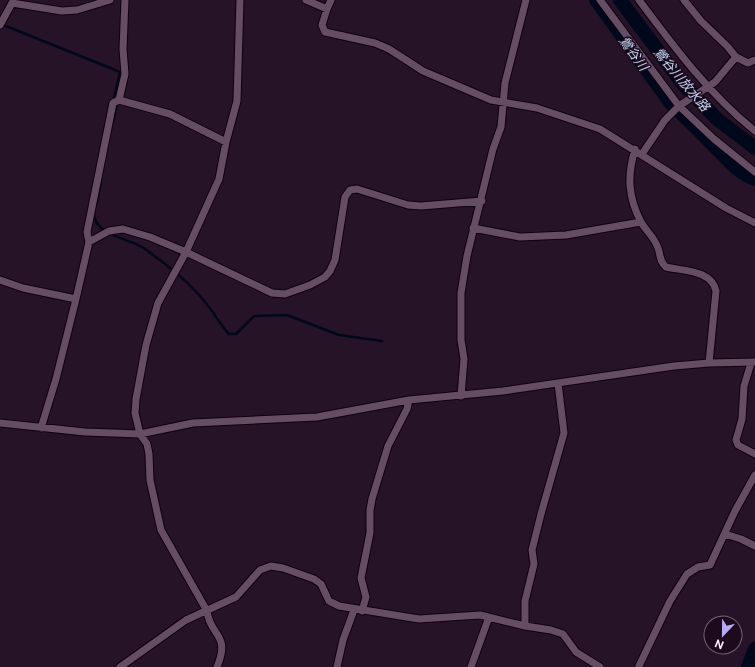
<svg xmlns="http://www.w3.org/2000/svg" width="755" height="667" font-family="'Public Sans','Noto Sans JP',sans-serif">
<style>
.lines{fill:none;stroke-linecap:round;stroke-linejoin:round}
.stream{stroke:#00091b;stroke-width:2.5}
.river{stroke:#00091b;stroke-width:14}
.minor-casing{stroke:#0f010f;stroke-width:9}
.minor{stroke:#654d64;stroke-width:7}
.labels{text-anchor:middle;stroke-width:3;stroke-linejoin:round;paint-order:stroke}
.water-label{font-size:13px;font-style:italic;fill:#c1d9f2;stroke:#1e0a1d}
</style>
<rect width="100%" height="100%" fill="#271327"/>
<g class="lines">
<path class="stream" d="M1,24l119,48 -6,26 3,7 -4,17
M97,202l4,-22
M94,211c-2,25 37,27 51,38 22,16 43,32 60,53 9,10 15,23 24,32h7l18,-18 33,-1 52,20 43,6"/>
<path class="river" d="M596,0l76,105
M620,0l63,84 34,35 38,29
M681,113c10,10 21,20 31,31 14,13 24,28 43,35
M748,667l7,-18"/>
<g class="minor-casing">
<path id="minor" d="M306,0l21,9 -5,16 3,7 50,11 14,6 34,22 68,29 46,8 63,21 126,79 29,15
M600,0l79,106 35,33 41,33
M639,0c35,47 70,94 116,131
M684,0l17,21 26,25 9,11 12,6 7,-3
M327,9l4,-9
M0,25l12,-22 50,8 15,-1 33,-10
M119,100l51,14 56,28
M635,149c-8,27 -7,48 6,73 5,9 14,16 17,26 3,8 1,13 8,19 17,4 46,3 50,24l-7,72
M642,154l23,-34 14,-14 36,-24 21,-25
M473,228l47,9 46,-2 75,-13
M89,242l20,-11 14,-2 27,8 36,15 86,41 13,1 25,-9 15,-8 5,-6 5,-11 10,-63 5,-7 7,-1 51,16 13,1 61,-5
M0,280l23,8 53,11
M751,363l-7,23 -2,33 -6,21 2,5 17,9
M461,396l3,-37 -3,-19v-47l6,-37 26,-107 8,-22 4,-44 21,-83
M0,423l85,9 55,2 53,-11 124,-6 92,-17 94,-9 171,-25 35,-3 46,-1
M41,428l15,-49 20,-80 13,-57 -2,-10 26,-129 6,-3 6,-26 -2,-25 2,-49
M725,534l16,5 14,7
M362,611l4,-14 -5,-19 9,-45v-23l2,-11 16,-53 19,-37 2,-9
M525,626v-25l9,-37 -2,-14 9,-36 23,-81 -6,-50
M639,666l31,-65 17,-27 11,-7 12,-2 25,-54 20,-36
M120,667l66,-47 50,-23 24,-27 11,-4 12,2 31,11 7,5 8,17 10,5 80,13 61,-4 45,11 26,4 12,4 13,18 24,15
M217,667c14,-34 -7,-30 -10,-56l-46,-81 -11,-50 -1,-26 -2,-10 -7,-10 -5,-21 1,-14 10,-54 12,-42 28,-51 33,-73 7,-37 11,-41 3,-101
M337,667l6,-27 11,-30
M471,667l18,-50"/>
</g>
<use href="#minor" class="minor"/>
</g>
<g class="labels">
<g class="water-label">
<text transform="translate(634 53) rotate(54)" y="5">鶯谷川</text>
<text transform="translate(682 79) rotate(50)" y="5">鶯谷川放水路</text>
</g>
</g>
<g transform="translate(723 635) rotate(202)"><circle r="19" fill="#1e0a1d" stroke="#786677"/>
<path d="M0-3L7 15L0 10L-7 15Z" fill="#b7abf8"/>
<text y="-6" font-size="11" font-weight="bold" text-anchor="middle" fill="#feeffd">N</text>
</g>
</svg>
